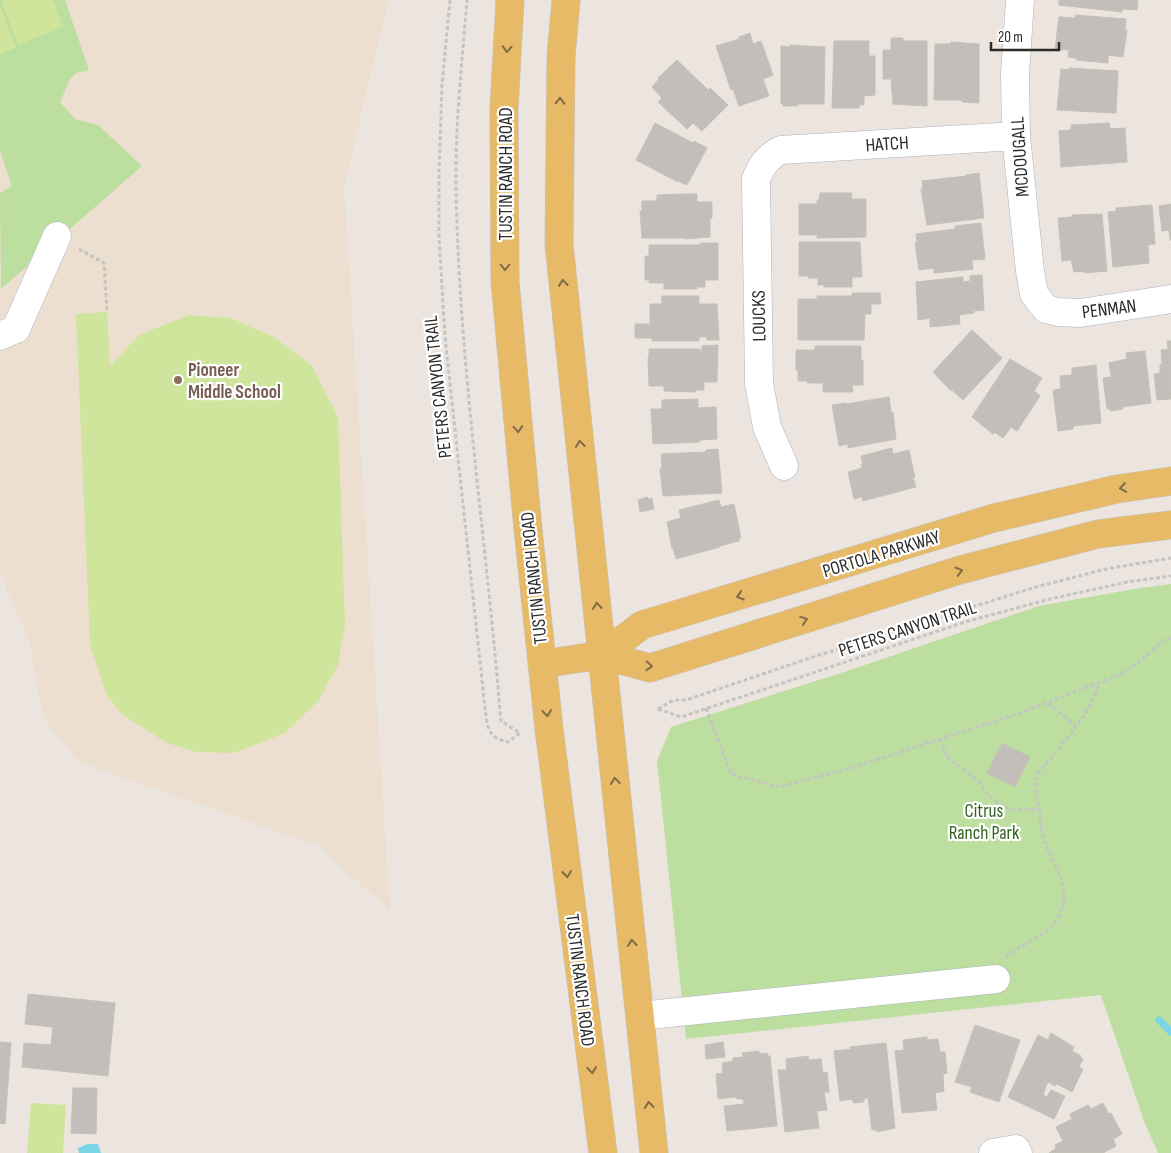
<svg xmlns="http://www.w3.org/2000/svg" width="1171" height="1153" font-family="'Sofia Sans Condensed',sans-serif">
<style>
.education{fill:#ecdfcf}
.green{fill:#bcde9e}
.pitch{fill:#cee59b}
.water{fill:#78d6e6}
.lines{fill:none;stroke-linecap:round;stroke-linejoin:round}
.stream{stroke:#78d6e6;stroke-width:7}
.building{fill:#c4beba;stroke:#c7c0b8}
.minor-casing{stroke:#aeb2ba;stroke-width:29}
.major-casing{stroke:#c4c4c4;stroke-width:29}
.path{stroke:#c4c4c4;stroke-width:3;stroke-dasharray:4 2.5;stroke-linecap:butt}
.minor{stroke:#fff;stroke-width:28}
.major{stroke:#e7ba68;stroke-width:28}
.oneway{stroke:#806b46}
.education-dot{fill:#8d6e63;stroke:#fff;stroke-width:2}
.labels{text-anchor:middle;stroke-width:4.5;stroke-linejoin:round;paint-order:stroke}
.street-label{font-size:19px;fill:#2b2b2b;stroke:#fff}
.education-label{font-size:19px;font-weight:bold;fill:#785e54;stroke:#fff;text-anchor:start}
.park-label{font-size:19px;fill:#35631f;stroke:#fff}
</style>
<rect width="100%" height="100%" fill="#ece4de"/>
<path class="education" d="M0,0h389l-45,186 46,723 -36,-30 -32,-32 -243,-85 -36,-44 -13,-74 -30,-71z"/>
<path class="green" d="M0,0h65l24,70 -13,3 -6,6 -10,23 15,17 23,6 44,41 -141,123 -1,-96 12,-7 -12,-35z
M1171,584v569h-13l-14,-32 -43,-126 -415,44 -29,-278 14,-34 167,-53 201,-68 95,-17z"/>
<path class="pitch" d="M1,0h52l10,27 -45,18z
M0,6l16,42 -16,6z
M107,312l3,54 29,-31 50,-20 41,3 44,19 38,29 26,51 7,208 -7,40 -19,35 -34,33 -52,20 -37,-1 -29,-9 -44,-28 -16,-19 -17,-51 -14,-331z
M31,1103l35,2 -3,48h-36z"/>
<path class="water" d="M88,1144h10l3,9h-22l-1,-5z"/>
<g class="lines">
<path class="stream" d="M1159,1020l12,12"/>
</g>
<path class="building" d="M1059,0h79l-1,10 -14,-1 -1,3 -63,-7z
M1076,15l50,4 -1,11h2l-4,27 -15,-2v8l-32,-3v-2l-8,-1 1,-7 -14,-1 4,-32 16,1z
M750,33l3,11 8,-3 12,34 -10,4 6,17 -30,10 -6,-17 -2,1 -15,-44 23,-7v-2z
M891,38h12v3h24v65l-34,-2 -2,-25h-8v-29h8z
M834,41h35v15h6v39l-11,1v9h-5v3h-27z
M951,42l28,2v59l-17,-1v-2h-28l1,-56h16z
M790,45l35,2 -1,57h-26v2h-15v-3l-2,1v-58l9,1z
M677,60l31,30 2,-2 18,17 -26,26 -9,-8 -6,6 -29,-27 4,-4 -10,-11 7,-8 -1,-1z
M1069,68l49,3 -2,42 -59,-3 4,-41 8,1z
M655,123l38,20 1,-2 13,7 -20,37 -9,-4v1l-42,-22z
M1109,123l1,6 15,-1 2,34 -66,5 -2,-36 12,-1v-5z
M979,173l5,45 -57,7 -6,-36h2l-1,-8 44,-5v-1z
M820,193h32l-1,6h15v38l-49,1v-3h-18v-31h18v-4h2z
M686,194h11v8h15v16l-2,1v18l-25,2v-1h-43l-2,-27 2,1v-11h15v-6z
M1171,204v36h-1l-1,-10 -7,1 -3,-25z
M1152,205l3,39 -7,1 1,18 -36,4 -5,-55 8,-1v-3z
M1102,214l5,57 -23,2v-2l-10,1 -3,-12 -9,1 -4,-43 14,-1v-2z
M981,223l4,36 -13,1 1,9 -39,4v-5l-15,2 -4,-27h2l-1,-9 40,-5 -1,-3z
M799,242h61l2,35h-10v10h-28v-2h-6v-7h-10v-2h-9z
M700,243h18v37h-13v7h-8v2h-33v-6h-15v-3h-4v-23l4,-2v-10h51z
M982,275l2,35 -10,1v2l-15,2 1,9 -30,3v-9l-12,2 -2,-38 47,-5v5l7,-1v-5z
M852,293h28l1,11h-10v10h-6l-1,26h-66v-41h19v-3h35z
M662,296h37v8h18l2,36h-12v-3h-8v4h-47v-3h-17v-14h15v-20h12z
M972,330l30,28 -39,42 -11,-10 -1,1 -18,-19z
M1167,341h4v58l-14,1 -3,-26 6,-1v-8l2,-1 -1,-14 7,-1z
M718,345l-1,37h-13v8h-8v2l-32,-1v-5h-15l-1,-28h1v-9h50l3,2v-5z
M815,346h46v14h2v25h-11l1,7h-30v-9h-16v-2h-9v-12l-2,1v-20h19z
M1145,351l6,52 -29,4 1,2 -13,2v-3l-3,1 -4,-31 8,-1 -2,-14 18,-4 -1,-6z
M1010,359l32,19 -8,13 6,5 -23,35 -6,-4 -8,11 -9,-6 -1,2 -21,-17z
M1096,365l5,58 -28,3v3l-15,2 -5,-41 8,-1 -1,-13 12,-1v-7z
M889,397l2,15h2l3,27 -48,9v-4l-9,2 -7,-41 14,-2v1z
M698,399v9l18,-1 1,32 -17,1v2l-47,2 -2,-35h11v-9z
M892,448l1,6 16,-4 6,27h-2l3,10 -53,14 -1,-4 -8,2 -6,-27 14,-4 -1,-4h2l-2,-8z
M718,449l4,44 -59,3 -3,-27h2l-1,-15 45,-2v-2z
M647,497l1,2 4,-1 2,11 -14,3 -2,-12z
M719,500l2,7 13,-3 7,34h-2v3l-19,5v1l-44,12 -3,-11h-1l-5,-26 14,-4 -2,-8z
M1002,743l28,14 -15,30 -28,-14z
M28,994l87,9 -7,73 -86,-9 2,-24 27,2 2,-18 -28,-3z
M975,1025l45,15 -21,62 -29,-10 2,-5 -17,-5z
M1051,1033l23,14 -2,4 9,5 -1,2 3,1 -4,8 4,2 -11,23 -15,-8 -2,2 -7,-4 -2,4 -3,9 4,2 4,-7 14,6 -11,23 -46,-22 30,-62 10,5z
M927,1037v3l11,-1 2,13h5l2,21 -4,1 1,17 -9,2 2,17 -35,3 -7,-62 9,-1 -1,-10z
M0,1042l11,1 -6,81 -5,-1z
M723,1042l2,15 -19,2 -1,-14z
M886,1043l9,85 -18,4v-2h-5l-4,-32h-3l-2,4 -9,1 -3,-4 -11,2 -6,-50 17,-2 -1,-2z
M759,1051v3l8,-1 1,3h2l7,70 -50,5 -3,-25 20,-2 -1,-5h-6l-1,-2 -18,2 -2,-25 7,-1 -1,-10 11,-2v-3l10,-1 -1,-4z
M808,1056l1,4 12,-1 2,14 4,-1 2,20h-5l3,18 -10,1 2,17 -34,4 -7,-62h9l-1,-11z
M73,1088h24l-1,46 -25,-1z
M1103,1103l6,11 2,-1 11,21 -9,5 3,7 -13,7h-54l7,-5 -1,-3 8,-4 -7,-14 16,-8 -2,-5 18,-9 3,4z"/>
<g class="lines">
<g class="minor-casing">
<path id="minor" d="M1020,0l-5,74 1,62 14,135 4,23 12,15 12,3 22,1 91,-14
M0,336l16,-7 41,-93
M784,466l-17,-39 -8,-44 -3,-204c6,-14 11,-22 25,-29l235,-14
M640,1016l356,-37
M993,1153l23,-4 2,4"/>
</g>
<g class="major-casing">
<path id="major" d="M510,0l-6,109 1,173 23,247 21,200 54,424
M566,0l-5,57 -2,187 95,909
M602,655l40,-30 352,-107 123,-29 54,-8
M542,664l60,-9 48,13 310,-98 138,-36 73,-9"/>
</g>
<path class="path" d="M450,0l-8,85 -3,90v62l6,100 41,380c3,16 5,21 22,25l12,-9 -19,-12 -1,-10c-14,-174 -41,-348 -44,-523 -1,-62 6,-126 11,-188
M79,249l25,14 3,49
M1048,703l28,23
M706,708l25,66 48,13 72,-19 172,-56 98,-38 17,-11 24,-22 9,-3
M658,709l16,-9h12l133,-45 217,-68 70,-18 65,-11
M658,709l23,8 284,-95 85,-23 77,-17 44,-6
M940,739l7,18 23,17 10,9 8,12 11,9 12,6 28,-1
M1006,956c14,-11 40,-20 50,-35 19,-29 -1,-52 -11,-79 -5,-11 -4,-26 -7,-38 -1,-7 -4,-19 -2,-26 2,-6 10,-14 14,-18 19,-25 41,-47 49,-77"/>
<use href="#minor" class="minor"/>
<use href="#major" class="major"/>
</g>
<defs><path id="oneway-chevron" d="M-2-3.5L2.5 0L-2 3.5" fill="none" stroke-width="1.6" stroke-linecap="round" stroke-linejoin="round" transform="scale(1.25)"/></defs>
<g class="oneway">
<use href="#oneway-chevron" transform="translate(507 49) rotate(93)"/>
<use href="#oneway-chevron" transform="translate(560 101) rotate(-89)"/>
<use href="#oneway-chevron" transform="translate(505 267) rotate(90)"/>
<use href="#oneway-chevron" transform="translate(563 283) rotate(-96)"/>
<use href="#oneway-chevron" transform="translate(518 429) rotate(85)"/>
<use href="#oneway-chevron" transform="translate(580 444) rotate(-96)"/>
<use href="#oneway-chevron" transform="translate(1123 488) rotate(171)"/>
<use href="#oneway-chevron" transform="translate(959 571) rotate(-16)"/>
<use href="#oneway-chevron" transform="translate(740 596) rotate(163)"/>
<use href="#oneway-chevron" transform="translate(597 606) rotate(-96)"/>
<use href="#oneway-chevron" transform="translate(804 620) rotate(-18)"/>
<use href="#oneway-chevron" transform="translate(649 666) rotate(3)"/>
<use href="#oneway-chevron" transform="translate(547 713) rotate(84)"/>
<use href="#oneway-chevron" transform="translate(615 781) rotate(-96)"/>
<use href="#oneway-chevron" transform="translate(567 874) rotate(83)"/>
<use href="#oneway-chevron" transform="translate(632 943) rotate(-96)"/>
<use href="#oneway-chevron" transform="translate(592 1070) rotate(83)"/>
<use href="#oneway-chevron" transform="translate(649 1105) rotate(-96)"/>
</g>
<circle class="education-dot" cx="178" cy="380" r="5"/>
<g class="labels">
<g class="street-label">
<text transform="translate(887 143) rotate(-4)" y="7">HATCH</text>
<text transform="translate(1019 157) rotate(-94)" y="7">MCDOUGALL</text>
<text transform="translate(505 174) rotate(-90)" y="7">TUSTIN RANCH ROAD</text>
<text transform="translate(1109 308) rotate(-7)" y="7">PENMAN</text>
<text transform="translate(758 316) rotate(-91)" y="7">LOUCKS</text>
<text transform="translate(437 387) rotate(-96)" y="7">PETERS CANYON TRAIL</text>
<text transform="translate(881 553) rotate(-17)" y="7">PORTOLA PARKWAY</text>
<text transform="translate(533 578) rotate(-96)" y="7">TUSTIN RANCH ROAD</text>
<text transform="translate(907 628) rotate(-18)" y="7">PETERS CANYON TRAIL</text>
<text transform="translate(581 980) rotate(83)" y="7">TUSTIN RANCH ROAD</text>
</g>
<g class="education-label">
<text x="188" y="376">Pioneer<tspan x="188" dy="22">Middle School</tspan></text>
</g>
<g class="park-label">
<text x="984" y="817">Citrus<tspan x="984" dy="22">Ranch Park</tspan></text>
</g>
</g>
<path d="M991 42v8h68v-8" fill="none" stroke="#2b2b2b" stroke-width="2.5"/>
<text x="998" y="42" font-size="15" fill="#2b2b2b" stroke="#ffffff" stroke-width="4" paint-order="stroke">20 m</text>
</svg>
